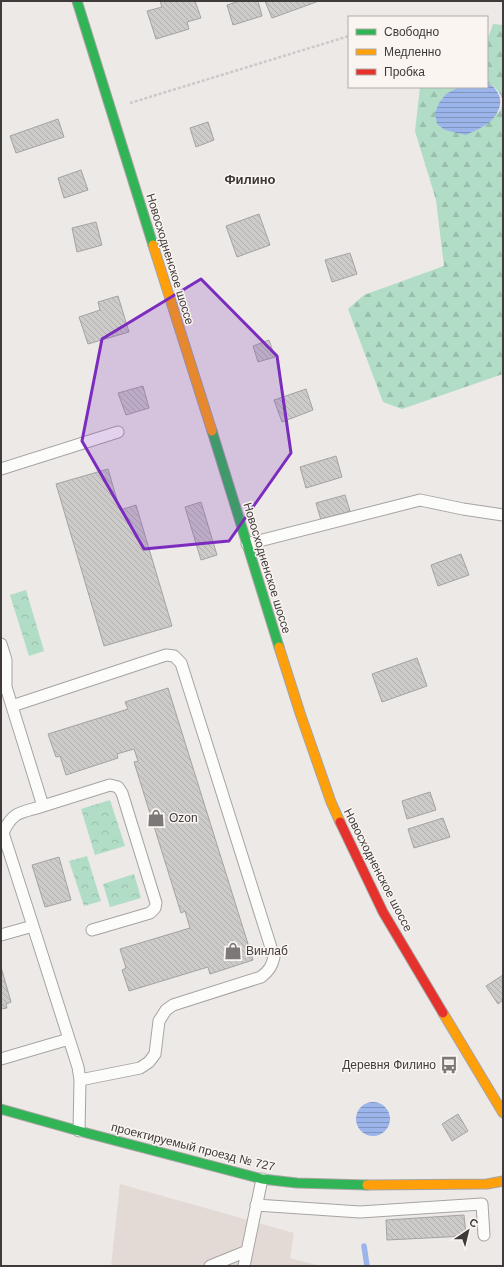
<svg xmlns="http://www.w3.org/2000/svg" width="504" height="1267" font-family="Helvetica,sans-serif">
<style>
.built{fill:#e3dad6}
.forest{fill:url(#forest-firs)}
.park{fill:url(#park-crowns)}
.water{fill:url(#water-rules)}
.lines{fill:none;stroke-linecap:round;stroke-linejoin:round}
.stream{stroke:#9bb4ea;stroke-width:5.5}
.building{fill:url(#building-back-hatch);stroke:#a4a3a3}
.lane-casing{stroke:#a6a4a3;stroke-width:13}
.fast-casing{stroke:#a6a4a3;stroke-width:11}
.slow-casing{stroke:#a6a4a3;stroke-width:11}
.jam-casing{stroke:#a6a4a3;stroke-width:11}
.path{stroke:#cbc9c9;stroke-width:2.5;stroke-dasharray:3 2;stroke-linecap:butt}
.lane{stroke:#fcfcfb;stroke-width:11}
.fast{stroke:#30b455;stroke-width:9}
.slow{stroke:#ff9f0a;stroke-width:9}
.jam{stroke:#e5322d;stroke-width:9}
.marked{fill:#7b2cbf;fill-opacity:0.2;stroke:#7b2cbf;stroke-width:3;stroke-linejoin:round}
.labels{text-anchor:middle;stroke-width:3;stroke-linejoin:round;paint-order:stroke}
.street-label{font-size:12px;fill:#3e3b3a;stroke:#fbf5f2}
.poi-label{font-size:12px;fill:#3e3b3a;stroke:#fbf5f2;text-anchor:start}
.neighbourhood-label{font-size:13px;font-weight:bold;fill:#3b3634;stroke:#fbf5f2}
</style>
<defs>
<pattern id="forest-firs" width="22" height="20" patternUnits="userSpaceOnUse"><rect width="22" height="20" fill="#b1dcc6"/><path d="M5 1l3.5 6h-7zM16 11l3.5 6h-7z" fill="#99beab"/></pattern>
<pattern id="park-crowns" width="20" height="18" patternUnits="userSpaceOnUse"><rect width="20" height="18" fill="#b1dcc6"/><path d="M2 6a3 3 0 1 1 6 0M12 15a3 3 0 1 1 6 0" fill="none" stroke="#99beab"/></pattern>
<pattern id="water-rules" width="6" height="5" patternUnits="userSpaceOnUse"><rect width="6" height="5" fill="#9bb4ea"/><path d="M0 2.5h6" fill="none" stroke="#8094bf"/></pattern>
<pattern id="building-back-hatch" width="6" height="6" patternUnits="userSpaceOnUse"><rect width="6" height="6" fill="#cccbca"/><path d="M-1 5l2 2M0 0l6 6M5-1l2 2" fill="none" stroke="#b0afae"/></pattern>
</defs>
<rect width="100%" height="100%" fill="#ece9e7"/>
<path class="built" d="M120,1184l174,49 -4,25 30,8h-209z"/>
<path class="forest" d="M493,24l10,1v349l-101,35 -19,-7 -35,-93 16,-14 80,-29 -8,-66 -21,-69 5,-44h39l-4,1 42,26c2,-2 5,-6 5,-9 2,-11 -7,-18 -15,-23v-41z"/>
<path class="park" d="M26,590l18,61 -15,5 -19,-61z
M110,800l15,46 -30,9 -14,-46z
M87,856l14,45 -17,5 -15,-45z
M134,874l7,24 -31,9 -7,-23z"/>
<path class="water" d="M487,82c17,11 17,25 4,39 -7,6 -17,10 -25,14l-21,-5 -8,-6 -2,-11 4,-10 7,-9 13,-7h28z
M356 1119a17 17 0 1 1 34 0a17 17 0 1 1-34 0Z"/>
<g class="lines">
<path class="stream" d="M364,1246l3,20"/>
</g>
<path class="building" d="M160,1h35l6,17 -14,4 2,7 -33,10 -9,-28 15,-4z
M240,1h18l4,15 -29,9 -6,-20z
M265,1h54l-47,17z
M58,119l6,18 -48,16 -6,-17z
M208,122l6,18 -18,7 -6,-19z
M81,170l7,20 -24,8 -6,-20z
M259,214l11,31 -33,12 -11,-31z
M96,222l6,23 -25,7 -5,-24z
M350,253l7,21 -25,8 -7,-22z
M118,296l11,36 -41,12 -9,-27 21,-7 -2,-8z
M269,340l6,17 -17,5 -5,-16z
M143,386l6,22 -23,7 -8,-22z
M306,389l7,21 -31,12 -8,-22z
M336,456l6,21 -36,11 -6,-21z
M108,469l12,41 16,-5 36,121 -68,20 -48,-162z
M345,495l5,16 -29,9 -5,-17z
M201,502l16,53 -16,5 -16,-53z
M461,554l8,21 -31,11 -7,-21z
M417,658l10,28 -45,16 -10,-28z
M168,688l85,272 -43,14 -2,-7 -79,24 -7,-21 4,-2 -6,-19 70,-21 -5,-17 -4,2 -47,-151 4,-1 -4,-12 -17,5 1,4 -52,17 -6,-19 -4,1 -8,-23 80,-25 -3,-7z
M430,792l6,18 -29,9 -5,-18z
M443,818l7,19 -36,11 -6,-19z
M59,857l12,43 -26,7 -13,-42z
M1,967l10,35 -5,2 1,4 -6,1z
M503,975v25l-5,4 -12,-18z
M458,1114l10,17 -16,10 -10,-17z
M464,1215l2,21 -79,4 -1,-20z"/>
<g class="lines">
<g class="lane-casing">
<path id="lane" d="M1,469l117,-37
M247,544l173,-44 43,9 40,6
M1,644l5,16v27l37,119c-21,7 -30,4 -40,27l30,93
M12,706l154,-51 8,1 7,7 93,294c-2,9 -5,14 -13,20l-88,28 -7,5 -7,11 -4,33 -6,8 -9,6 -60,12
M43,806l67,-21 8,2 4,6 34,110 -1,5 -5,5 -58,17
M1,935l32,-9 45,141 2,13 -1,51
M1,1059l68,-20
M256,1205l104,7 122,-8 2,31
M210,1266l37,-15
M244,1266l18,-87"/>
</g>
<g class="fast-casing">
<path id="fast" d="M77,1l76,244
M212,431l67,216
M1,1109l78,22 183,48 35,4 70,2"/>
</g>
<g class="slow-casing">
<path id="slow" d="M153,245l59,186
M279,647l21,66 31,89 9,20
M443,1013l60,100
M367,1185l120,-1 16,-3"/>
</g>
<g class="jam-casing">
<path id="jam" d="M340,822l43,90 60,101"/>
</g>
<path class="path" d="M130,103l219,-67"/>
<use href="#lane" class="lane"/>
<use href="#fast" class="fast"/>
<use href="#slow" class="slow"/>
<use href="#jam" class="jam"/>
</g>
<path class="marked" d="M201,279l76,77 14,97 -62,88 -85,8 -62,-108 20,-102z"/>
<defs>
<g id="shop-bare" transform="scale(1.38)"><path d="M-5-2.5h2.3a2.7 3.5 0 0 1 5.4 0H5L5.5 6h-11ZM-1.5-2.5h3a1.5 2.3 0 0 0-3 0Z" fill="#7b7877" stroke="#fbf5f2" stroke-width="2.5" paint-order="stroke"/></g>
<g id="bus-bare" transform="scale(1.38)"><path d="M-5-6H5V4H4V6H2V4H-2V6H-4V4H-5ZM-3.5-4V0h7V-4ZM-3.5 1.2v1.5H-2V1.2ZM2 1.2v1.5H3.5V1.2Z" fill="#7b7877" stroke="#fbf5f2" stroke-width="2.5" paint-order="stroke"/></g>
</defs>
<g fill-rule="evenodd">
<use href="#shop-bare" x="156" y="818"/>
<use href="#shop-bare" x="233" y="951"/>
<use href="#bus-bare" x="449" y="1065"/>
</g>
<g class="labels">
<g class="street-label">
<text transform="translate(170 259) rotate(73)" y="4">Новосходненское шоссе</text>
<text transform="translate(267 568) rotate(73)" y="4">Новосходненское шоссе</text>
<text transform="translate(378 870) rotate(63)" y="4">Новосходненское шоссе</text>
<text transform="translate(193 1147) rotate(14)" y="4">проектируемый проезд № 727</text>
</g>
<g class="poi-label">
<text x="169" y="822">Ozon</text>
<text x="246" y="955">Винлаб</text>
<text x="436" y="1069" text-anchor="end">Деревня Филино</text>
</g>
<g class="neighbourhood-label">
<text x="250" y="184">Филино</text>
</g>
</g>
<rect width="504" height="1267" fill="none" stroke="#3e3b3a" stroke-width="4"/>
<rect x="348" y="16" width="140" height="72" fill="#fbf5f2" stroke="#afaba8"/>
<rect x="356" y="29" width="20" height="6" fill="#30b455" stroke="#afaba8"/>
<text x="384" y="36" font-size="12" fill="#3e3b3a">Свободно</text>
<rect x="356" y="49" width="20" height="6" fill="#ff9f0a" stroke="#afaba8"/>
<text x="384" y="56" font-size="12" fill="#3e3b3a">Медленно</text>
<rect x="356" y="69" width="20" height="6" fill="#e5322d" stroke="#afaba8"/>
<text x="384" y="76" font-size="12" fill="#3e3b3a">Пробка</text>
<g transform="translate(468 1231) rotate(35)" stroke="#fbf5f2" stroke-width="3" paint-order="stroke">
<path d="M0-3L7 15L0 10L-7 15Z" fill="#3e3b3a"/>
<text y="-6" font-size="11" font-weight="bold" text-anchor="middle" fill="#3e3b3a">С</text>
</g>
</svg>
